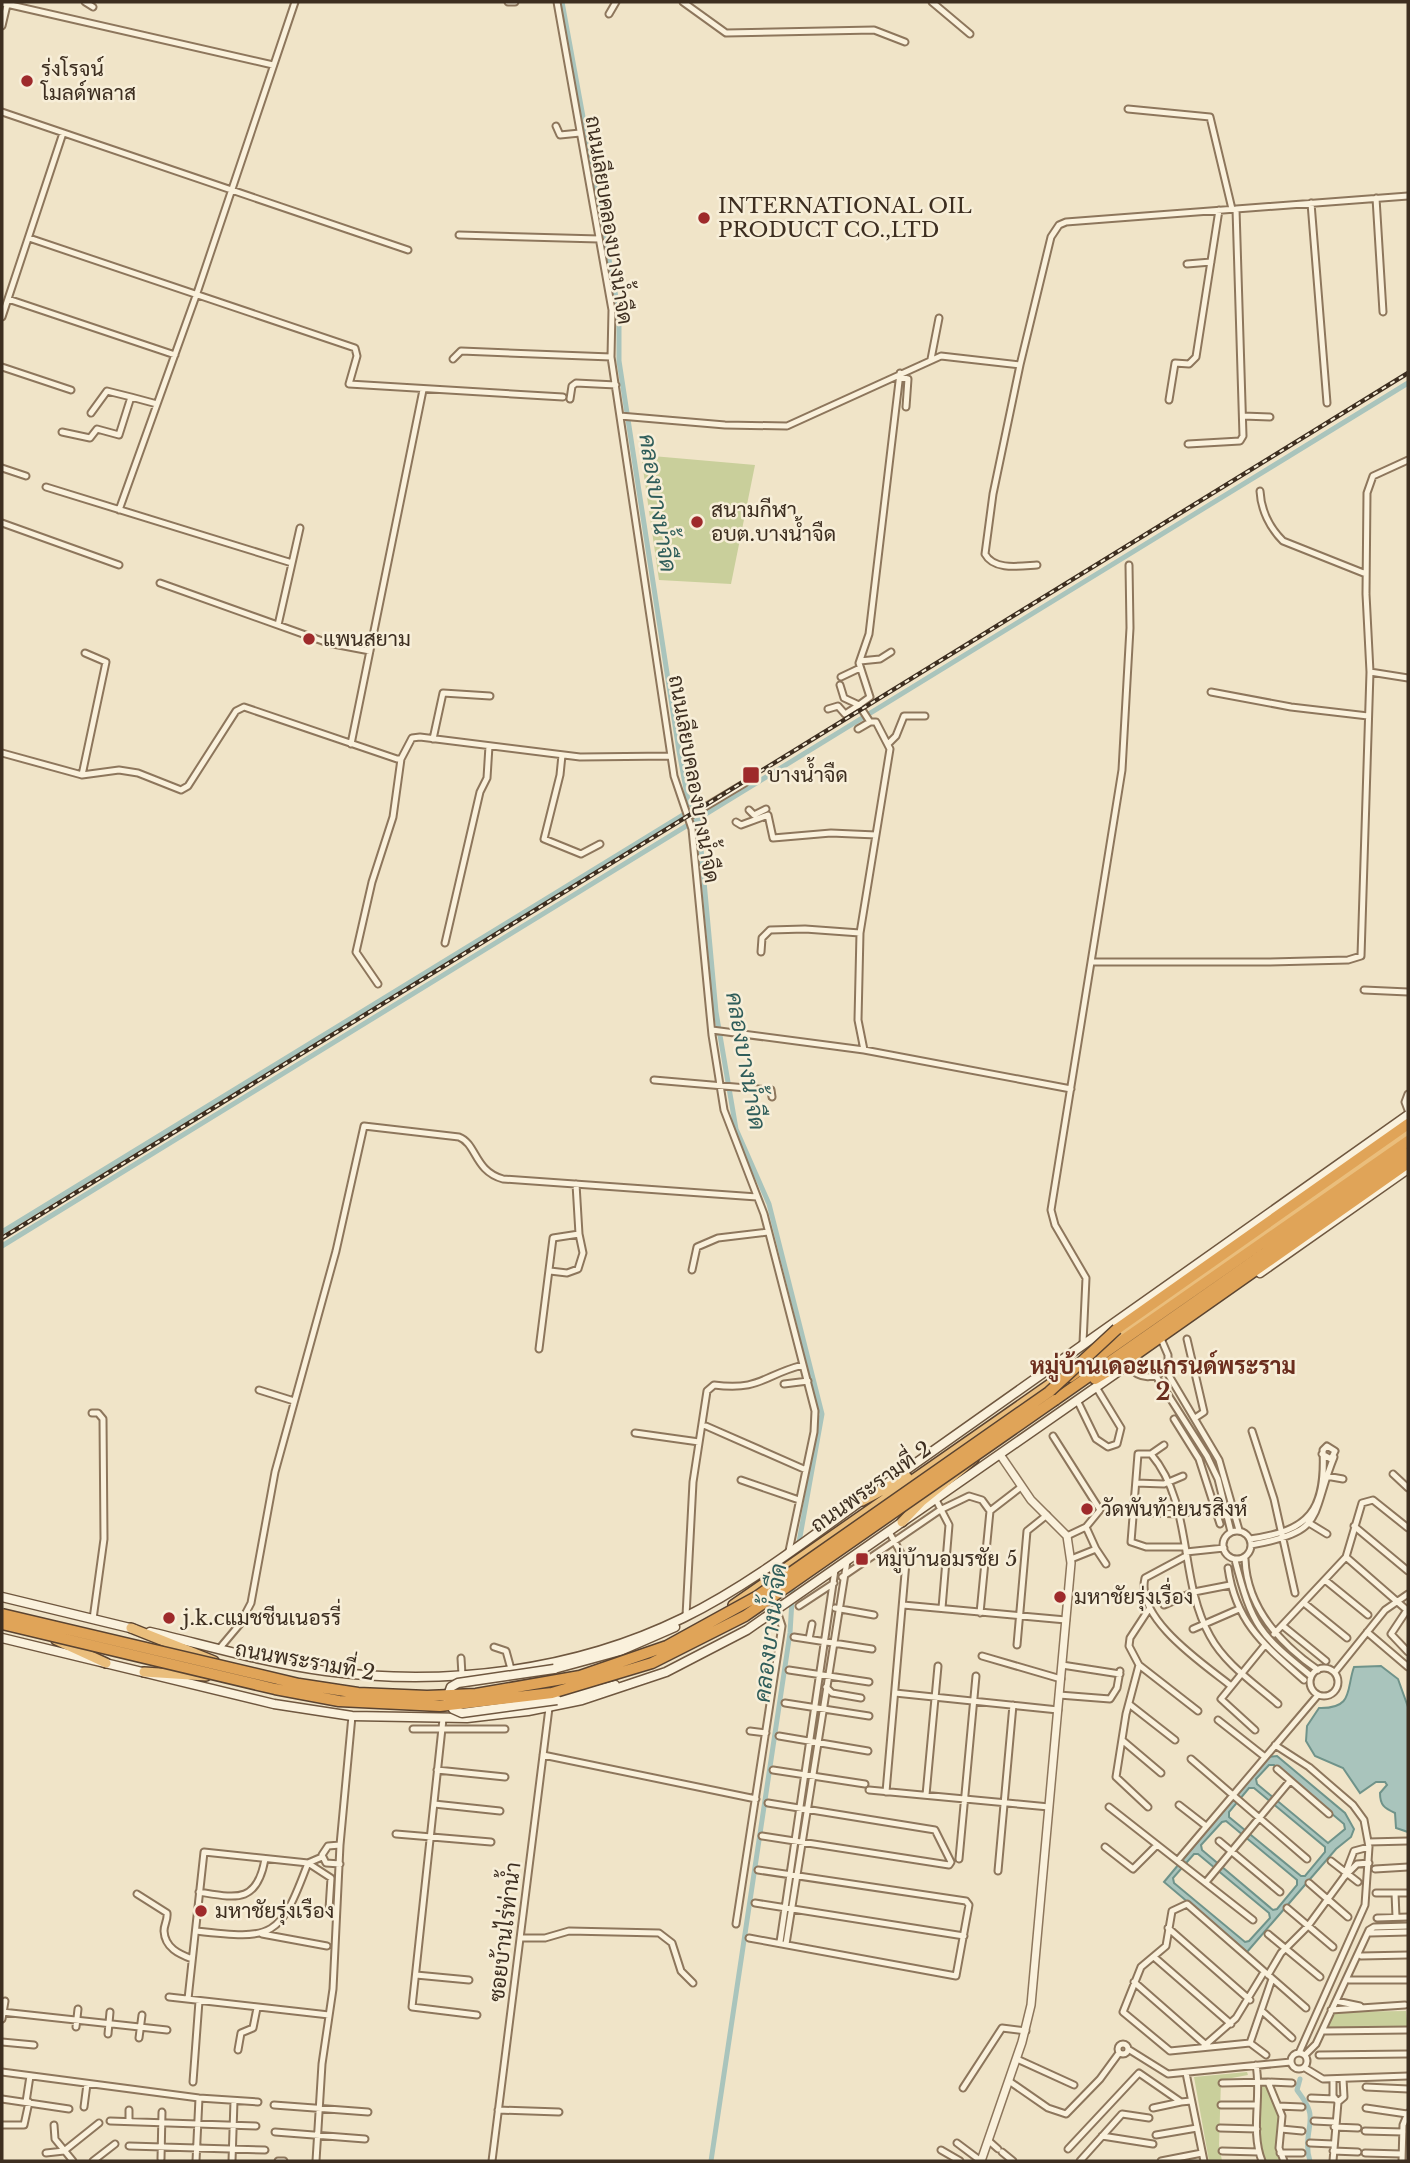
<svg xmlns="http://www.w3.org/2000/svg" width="1410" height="2163" font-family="'Libre Baskerville',Sarabun,serif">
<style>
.green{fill:#c9cf9b}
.water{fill:#a9c4bc;stroke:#6f938a;stroke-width:2;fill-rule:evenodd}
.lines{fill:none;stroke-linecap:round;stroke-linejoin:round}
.canal{stroke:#a9c4bc;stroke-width:5}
.minor-casing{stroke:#8d765c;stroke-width:9}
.tertiary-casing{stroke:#8d765c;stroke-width:10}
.secondary-casing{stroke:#6f573f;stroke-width:11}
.trunk-casing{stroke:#5b4430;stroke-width:12}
.motorway-casing{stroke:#5b4430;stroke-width:13}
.minor{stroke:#faf1dc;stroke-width:5}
.tertiary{stroke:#faf1dc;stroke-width:7}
.secondary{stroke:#faf1dc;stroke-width:8}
.trunk{stroke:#eabe7c;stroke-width:9}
.motorway{stroke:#e0a458;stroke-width:10}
.rail-casing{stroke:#3d2e20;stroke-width:4.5}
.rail{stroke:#f7eed8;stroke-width:2;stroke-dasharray:5;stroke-linecap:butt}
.secondary-bridge-casing{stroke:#6f573f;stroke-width:11;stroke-linecap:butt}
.motorway-bridge-casing{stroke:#5b4430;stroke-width:13;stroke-linecap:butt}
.secondary-bridge{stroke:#faf1dc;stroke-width:8}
.motorway-bridge{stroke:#e0a458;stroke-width:10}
.poi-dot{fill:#9e2a2b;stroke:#f7eed8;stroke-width:2.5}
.labels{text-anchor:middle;stroke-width:5;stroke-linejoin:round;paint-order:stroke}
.poi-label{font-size:21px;fill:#3d2e20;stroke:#f7eed8;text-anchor:start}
.street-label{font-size:21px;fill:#3d2e20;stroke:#f7eed8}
.water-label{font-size:23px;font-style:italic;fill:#2f5d5a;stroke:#f7eed8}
.neighbourhood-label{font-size:23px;font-weight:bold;fill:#6b2e1e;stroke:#f7eed8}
</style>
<rect width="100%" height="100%" fill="#f0e4c8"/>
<path class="green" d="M641,455l114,10 -24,119 -72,-4z
M1406,2011l2,17 -83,1 7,-17z
M1247,2072l1,3 -27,5 -2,65 3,16h-13l-15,-84z
M1261,2085l6,2 13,31 -4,26 5,17h-16l-5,-9z"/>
<path class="water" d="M1381,1666l17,13 10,28v125l-12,-4 -1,-15c-11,-5 -15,-8 -15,-20l7,-8 -2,-3h-9l-16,11 -17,-25 -28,-12 -9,-15 1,-15 12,-18c35,1 27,-19 35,-41z
M1277,1756l68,57 9,16 -3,8 -15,12 -89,103 -83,-70 104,-125zM1269,1765h5l70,59 1,5 -17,14 -71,-59 -1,-5zM1249,1788h5l71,59v5l-20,24h-4l-72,-59v-5zM1226,1821l71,59v5l-20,24 -4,1 -71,-60 -1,-5 21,-23zM1194,1854h4l71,59 1,5 -21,23 -4,1 -71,-59 -1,-5z"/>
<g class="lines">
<path class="canal" d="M562,2l57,312v47l60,390 9,49 10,16 18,196 20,117 33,75 53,210 -26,145
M2,1232l686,-420
M2,1246l1406,-863
M1300,2079l-3,11c4,6 10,13 12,20 5,13 -6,29 1,51
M711,2161l79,-528 3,-50"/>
<g class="minor-casing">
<path id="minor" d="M85,2l8,5
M508,2h7
M557,2l55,308 -1,47 63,419 18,53 20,206 12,75 40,104 51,197 -1,21 -25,119
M683,2l43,31 148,-3 31,12
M932,2l38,32
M2,3l271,62
M609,14l7,-12
M2,26l5,-21
M1128,109l82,8 22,92
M2,112l406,138
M556,126l4,9 20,-2
M1376,198l7,114
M1311,203l16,200
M459,235l140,4
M29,238l326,110 2,8 -8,28 214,13
M1187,264l24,-2
M8,299l167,56
M2,317l61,-184
M453,359l8,-8 150,6
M931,359l8,-41
M1020,365l-27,129 -8,60c9,17 36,12 52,11
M2,367l69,23
M900,377l8,2 -2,28
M570,399l2,-13 4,-3 40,2
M1169,400l6,-37 14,1 7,-7 23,-147
M91,413l16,-22 24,6
M620,416l105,9 62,1 154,-70 79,9 31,-128 8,-12 7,-3 342,-26
M1243,416l27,1
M62,432l28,6 7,-9 22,6 12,-38 26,7
M1188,444l52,-3 3,-5 -7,-227
M2,468l24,8
M46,487l246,76
M1260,491c1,19 10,37 23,50l83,33
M119,510l78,-217 98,-291
M2,523l117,42
M160,583l168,60 42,8
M278,625l22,-97
M860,661l20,-2 11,-7
M1370,672l38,6
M841,677l19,-9
M1211,692l80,15 77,9
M828,709l10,-3 7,8 14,-9 -15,-7 -4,-13
M870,722l-11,-17 11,-8 -11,-34 10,-29 31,-261
M858,729l12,-7h6l14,27 -30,184 -2,87 6,30
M433,739l10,-46 47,3
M351,744l72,-354
M888,744l8,-8 8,-20h21
M2,753l80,22 37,-5 19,3 43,17 7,-4 48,-75 8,-4 153,52h4l11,-21 8,-1 160,20 91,-1
M562,755l-2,20 -16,64 37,15 19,-10
M82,775l24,-113 -21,-9
M749,810l5,5 12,-6
M690,816l55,-33
M736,822l5,3 27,-10 5,23 58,-5 45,2
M445,943l35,-151 7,-14 2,-32
M761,952l1,-14 8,-8 35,-1 55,4
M1091,962h178l79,-2 13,-4 9,-284 -4,-78 1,-101 6,-17 35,-16
M378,984l-22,-32 16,-70 21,-65 8,-58
M1364,990l44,2
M712,1030l152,20 207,39
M654,1080l117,10 1,7
M1408,1094l-3,8 3,8
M692,1270l5,-23 21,-9 50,-6
M550,1271l17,2 11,-4 5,-16 -4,-19
M1187,1339l17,73 -9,6
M1083,1343l3,-65 -31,-53 -4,-15 71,-440 8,-142 -1,-63
M539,1349l14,-111 26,-4 -3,-50
M1127,1365c12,15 29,16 41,1v-11l-6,-14
M1165,1369l54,91 20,70
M1156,1376l51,80 11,23 13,53
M784,1384l24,-3
M259,1390l35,11
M1077,1400l19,39 12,8 9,-3 4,-16 -25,-41
M92,1413h6l5,6 1,120 -11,80
M1174,1419l25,40 21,65
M706,1426l100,44
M1252,1431l22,68 21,94
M635,1433l64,9
M1053,1436l47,74 -14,17 10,22 -25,10
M1164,1445l-13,9h-13l-7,88 15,5h39
M1151,1454c43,51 27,125 59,182 15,28 44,47 68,68
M1393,1474l15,14
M1326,1476l17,3
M741,1480l58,20
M1136,1483l28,1 19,-8
M936,1500l13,25 -7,83
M1133,1512l45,2 38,-7
M1309,1523l18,11
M1354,1526l54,45
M1223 1545a14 14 0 1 1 28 0a14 14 0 1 1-28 0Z
M1067,1536l19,-9
M1250,1539c59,-8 76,-28 73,-89l4,-4 8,5 -4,8 -9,-5
M1251,1545c76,-13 59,-29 83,-88
M1096,1549l10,15
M1186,1552l38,-4
M1186,1556l-41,22c-10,40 57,85 85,107
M1346,1557l62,54
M1245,1559c2,49 34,84 73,111
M1235,1560c17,66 24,74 76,116
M1228,1568c8,55 36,77 76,112
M842,1577l98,-67 29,-14 13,4 8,11
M1325,1580l43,35
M1304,1603l43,35
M903,1605l163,15
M1164,1605l30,-13 36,-7
M799,1606l35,-23
M835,1608l39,7
M1149,1609l-19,29 -1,8 10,19 59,46
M1407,1610l-16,24 17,18
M980,1613l10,-102 31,-24
M686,1616l7,-134 14,-91 7,-6c47,6 49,-10 89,-20
M1283,1626l43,35
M1193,1629l46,-20
M1367,1632l41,35
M1274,1634l72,-77 16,-54 11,-3 35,28
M794,1637l78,12
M809,1639l3,-15
M1017,1645l10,-114 20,-16
M494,1647l12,4 5,18
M219,1649l21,-25 11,-21 24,-131 61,-221 28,-125 95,11c18,7 15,34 44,42l254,18
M982,1656l79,23
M461,1658l1,17
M1062,1665l58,9
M1139,1665l-13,49 -10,63 32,30
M1310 1682a14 14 0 1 1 28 0a14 14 0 1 1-28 0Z
M789,1670l80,12
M1335,1672l50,-62 23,-16
M826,1687l6,6 29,5
M895,1693l163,17
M1059,1695l51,4 7,-11 3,-17
M785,1703l84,13
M1129,1704l46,36
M443,1719l-31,288 65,8
M1218,1720l47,37
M413,1729h92
M1255,1730l-34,-31 44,-54
M750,1731l16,2
M779,1736l89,15
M1122,1740l39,33
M1275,1745l34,22 44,38 11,15 5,27 -4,58 -66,148
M543,1755l213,44
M1191,1759l116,100
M1277,1769l52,45
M437,1770l68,7
M773,1770l92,14
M869,1790l180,17
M886,1792l20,-230 -17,-30
M926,1795l12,-129
M434,1804l66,7
M1179,1805l27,21
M1109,1807l144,113
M396,1834l95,8
M762,1836l187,29 2,-3 -16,-32 -167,-27
M1219,1841l61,51
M1368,1842l40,-1
M1105,1847l28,22 24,-24
M959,1859l17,-183
M1178,1860l140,-165
M1331,1861l27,21
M340,1864l-14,-1 -4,-8 6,-9 12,-1
M1375,1869l33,-2
M998,1871l15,-166
M1344,1877l10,-26 15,-4
M1206,1882l84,-101
M1309,1883l39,34
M199,1892c37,6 58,12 66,-33
M1376,1893h32
M1395,1893l1,24
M137,1894l30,19c1,7 -3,11 -3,18 1,17 15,23 28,28
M755,1903l209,33
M1287,1908l46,39
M1377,1918l31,-1
M736,1924l46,-298 -5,-15
M1168,1928l82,72
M196,1931c78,9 84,7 112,-68l14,-6
M1370,1933l38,-1
M262,1934l65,12
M1268,1934l52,43
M520,1938h25l24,-7 90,2 13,10 9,28 12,12
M749,1938l207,38 13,-71 -3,-4 -208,-31
M780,1942l55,-372
M786,1944l61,-383
M1361,1956l47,-1
M1154,1957l77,67
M416,1975l53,5
M1268,1975l13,-22 27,-27 36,-49 13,-13 12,-1
M1349,1980h59
M1134,1982l72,63
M169,1997l160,18
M188,1999l16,-147 104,11 23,15 -2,31
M1336,2001l24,5
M1331,2010l74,-5
M1262,2011l30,27
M2,2012l165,18
M2,2019l3,-18
M76,2027l2,-18
M1325,2031l83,-1
M108,2034l2,-22
M139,2038l3,-23
M2,2042l32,3
M1250,2043l22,-64
M1118 2049a5 5 0 1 1 10 0a5 5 0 1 1-10 0Z
M1204,2046l32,-28 28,-46
M1128,2049l40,25 123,-12
M238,2050l3,-17 12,-5 4,-20
M1291 2061a8 8 0 1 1 16 0a8 8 0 1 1-16 0Z
M1266,2055l-16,-12 -80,8 -47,-39 18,-45 25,-21 6,-35 15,-7 119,104
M1305,2055l11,-11 53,-114 5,-3 34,-1
M1319,2055l89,-1
M1017,2059l57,26
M1256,2065c6,31 -6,66 6,96
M1305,2068l18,11 85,-3
M2,2072l197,26 59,4
M1186,2073l18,88
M1333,2079v17l5,6 6,-5 -1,-18
M1009,2081l39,27 18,6 34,-35 19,-26
M193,2082l6,-81
M1268,2082l24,1
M1222,2083l46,-1 14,34 -3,32 5,13
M1366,2087l42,2
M963,2088l39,-60 24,3
M1311,2098l24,1
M2,2099l67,10
M26,2102l4,-26
M274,2105l94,7
M1221,2105h36
M1278,2106l24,1
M84,2107l3,-23
M1153,2108l28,-6
M1366,2108l41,6
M498,2110l61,2
M110,2121l146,5
M129,2121v-11
M1314,2121l20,1
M2,2125h22l5,-23
M54,2125l1,14 18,22
M1334,2127l24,1
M1220,2128l37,1
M1281,2129l21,2
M1365,2131l38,1
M275,2132l90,7
M1156,2135l41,-7
M1102,2136l51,8
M989,2141l9,8
M957,2143l24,18
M1310,2143l23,1
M129,2146l136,4
M1068,2149l71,-76 42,29 10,-1
M941,2150l19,11
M1222,2151l37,1
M1333,2151l25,1
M1002,2152l11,9
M46,2153l18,-2 35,-28
M1280,2153h22
M1365,2153l37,1
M161,2159l1,-47
M93,2161l22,-17
M196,2161l3,-63
M232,2161l2,-60
M278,2161h6
M316,2161l6,-97 11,-75 7,-144 12,-129
M492,2161l57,-453
M1080,2161l42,-47 27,4
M1161,2161l41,-8
M1333,2161l5,-59
M1402,2161l1,-36 5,-12"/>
</g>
<g class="tertiary-casing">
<path id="tertiary" d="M981,2161l41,-119 9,-37 40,-442 -4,-27 -36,-36 -30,-44"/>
</g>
<g class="secondary-casing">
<path id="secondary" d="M1260,1273l148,-104
M882,1487l526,-372
M2,1597l132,32
M150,1632c59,14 117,31 176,39 120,16 249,0 357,-53 65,-32 124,-78 182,-120
M2,1638l272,66 78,12 115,2 61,-7 54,-11 84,-28 81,-42 388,-270
M554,1669l66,-18 55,-24
M557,1700l58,-15"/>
</g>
<g class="trunk-casing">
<path id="trunk" d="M1103,1346l305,-213
M862,1501l45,-24
M902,1522l20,-21 52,-42
M733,1605l330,-230
M131,1628l83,33
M56,1640l50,23
M144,1672l62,4"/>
</g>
<g class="motorway-casing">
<path id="motorway" d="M1117,1329l291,-205
M1070,1377l338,-236
M1095,1379l40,-24 273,-192
M1055,1400l353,-247"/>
</g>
<use href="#minor" class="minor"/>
<use href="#tertiary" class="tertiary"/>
<use href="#secondary" class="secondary"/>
<use href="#trunk" class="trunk"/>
<use href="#motorway" class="motorway"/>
<g class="rail-casing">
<path id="rail" d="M2,1238l1406,-865"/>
</g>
<use href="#rail" class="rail"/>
<g class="secondary-bridge-casing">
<path id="secondary-bridge" d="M554,1669l-96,14 -7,4 -4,11 6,11 9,4 95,-13"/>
</g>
<g class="motorway-bridge-casing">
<path id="motorway-bridge" d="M2,1614l297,70 59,9 69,3 49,-2 104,-18 87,-30 89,-49 293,-205 68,-63
M2,1624l273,65 64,12 101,5 112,-13 100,-30 93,-47 310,-216"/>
</g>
<use href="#secondary-bridge" class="secondary-bridge"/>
<use href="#motorway-bridge" class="motorway-bridge"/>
</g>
<g class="poi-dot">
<circle cx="27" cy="81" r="7"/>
<circle cx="704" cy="218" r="7"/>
<circle cx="697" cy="522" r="7"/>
<circle cx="309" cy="639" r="7"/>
<rect x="742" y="766" width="18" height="18" rx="3.5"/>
<circle cx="1087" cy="1509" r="7"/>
<rect x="855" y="1552" width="14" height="14" rx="3.5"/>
<circle cx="1060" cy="1597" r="7"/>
<circle cx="169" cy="1618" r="7"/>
<circle cx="201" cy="1911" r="7"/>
</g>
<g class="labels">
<g class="poi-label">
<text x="41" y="76">รุ่งโรจน์<tspan x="41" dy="24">โมลด์พลาส</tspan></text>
<text x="718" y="213">INTERNATIONAL OIL<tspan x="718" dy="24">PRODUCT CO.,LTD</tspan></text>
<text x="711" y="517">สนามกีฬา<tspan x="711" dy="24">อบต.บางน้ำจืด</tspan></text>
<text x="323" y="646">แพนสยาม</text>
<text x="767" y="782">บางน้ำจืด</text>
<text x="1101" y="1516">วัดพันท้ายนรสิงห์</text>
<text x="876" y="1566">หมู่บ้านอมรชัย 5</text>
<text x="1074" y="1604">มหาชัยรุ่งเรื่อง</text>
<text x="183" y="1625">j.k.cแมชชีนเนอรรี่</text>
<text x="215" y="1918">มหาชัยรุ่งเรือง</text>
</g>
<g class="street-label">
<text transform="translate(609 220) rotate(81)" y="7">ถนนเลียบคลองบางน้ำจืด</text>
<text transform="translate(694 779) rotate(80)" y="7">ถนนเลียบคลองบางน้ำจืด</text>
<text transform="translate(871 1487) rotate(-35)" y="7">ถนนพระรามที่ 2</text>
<text transform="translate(305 1661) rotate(10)" y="7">ถนนพระรามที่ 2</text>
<text transform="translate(505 1932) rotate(-83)" y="7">ซอยบ้านไร่ท่าน้ำ</text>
</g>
<g class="water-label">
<text transform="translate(658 503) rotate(81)" y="8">คลองบางน้ำจืด</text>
<text transform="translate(746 1061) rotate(80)" y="8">คลองบางน้ำจืด</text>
<text transform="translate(770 1633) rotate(-83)" y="8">คลองบางน้ำจืด</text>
</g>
<g class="neighbourhood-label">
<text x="1163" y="1374">หมู่บ้านเดอะแกรนด์พระราม<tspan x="1163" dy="26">2</tspan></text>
</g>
</g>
<rect width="1410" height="2163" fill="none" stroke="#3d2e20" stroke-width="7"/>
</svg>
